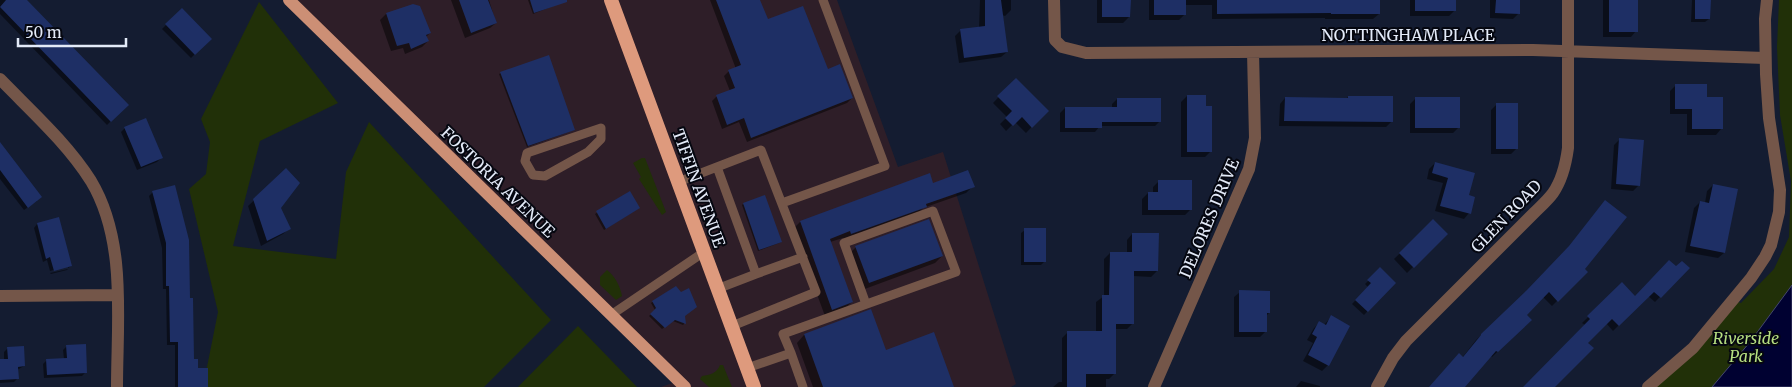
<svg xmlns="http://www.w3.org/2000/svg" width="1792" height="387" font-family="Merriweather,serif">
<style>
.commercial{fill:#2e1e28}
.green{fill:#213008}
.water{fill:#000131;stroke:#44476d}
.shadow{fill:#0007}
.building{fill:#1e2f65}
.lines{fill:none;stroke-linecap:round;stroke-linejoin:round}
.service{stroke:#745649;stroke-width:9}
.minor{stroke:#745649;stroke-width:12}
.tertiary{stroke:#745649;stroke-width:12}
.primary{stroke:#cc8f75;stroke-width:12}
.trunk{stroke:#de9a7d;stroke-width:14}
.labels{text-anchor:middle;stroke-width:4;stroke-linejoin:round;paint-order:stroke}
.street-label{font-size:16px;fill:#e3eaf8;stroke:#050710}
.park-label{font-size:16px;font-style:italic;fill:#b5de81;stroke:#050710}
</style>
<rect width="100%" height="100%" fill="#141c31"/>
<path class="commercial" d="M290,0h547l61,167 45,-15 73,232 -5,3h-350l17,-6z"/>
<path class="green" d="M1779,0h13v387h-144l85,-87 8,3 33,-34 15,-32 2,-56 -11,-66 -3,-68z
M259,2l79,101 -78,38 -27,105 103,13 10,-87 23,-50 182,198 -67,67h-281l15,-75 -29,-123 17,-15 4,-32 -9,-23z
M642,158h3l21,54 -4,3 -23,-36 2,-2 -8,-14z
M607,270c8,6 13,16 15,26l-6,4 -16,-15v-8z
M578,326l59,61h-119z
M720,365h3l9,22h-23l-9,-8 2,-3c8,-1 15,-3 18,-11z"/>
<path class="water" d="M1792,285v102h-80l38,-45z"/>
<path class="shadow" d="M0,0h25l102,105 -20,20 -107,-111z
M451,0h38l7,23 -6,5 -25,10z
M528,0h28l2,4 -25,10z
M710,0h49l8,21 60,50 25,27 -5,5 -100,39 -8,-20 -17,7 -10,-28 4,-4 14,-6 -6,-15 5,-5 7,-2z
M980,0h31v10l-6,6 -3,-1 5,37 -6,5 -42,6 -4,-27 6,-6 18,-2z
M1097,0h32v17l-6,6h-26z
M1149,0h230v14l-6,5h-48v-1l-113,1v-14h-27v9l-6,6h-30z
M1410,0h45v10l-6,6h-39z
M1490,0h29v13l-6,6 -23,-1z
M1603,0h33v31l-5,6h-28z
M1692,0h17v19l-4,3h-14z
M413,5l17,28 -4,4 2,4 -6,6 -17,7 -2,-6 -12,3 -11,-31 6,-6z
M182,9l28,30 -19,19 -29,-29z
M501,73l73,57 -47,17 -28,-73z
M1016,79l31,32 -21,22 -11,-11 -9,9 -6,-7 7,-7 -14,-14z
M1676,85l30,13 15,31 -5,6h-29v-21h-17v-23z
M1187,96l18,12 6,43 -6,6h-24v-55z
M1348,97l44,24 -6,6 -107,-1 1,-22 5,-6 61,1z
M1117,99l43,22 -5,5h-55l-5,6h-35v-19l5,-5h47v-4z
M1415,99l44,28 -6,6h-43v-29z
M1497,104l20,44 -6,6h-20v-44z
M125,128l36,30 -4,4 -20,8 -16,-38z
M1620,139l19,46 -6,6 -22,-2 3,-44z
M0,145l37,56 -13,9 -24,-31z
M1435,163l33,33 1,17 -5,6 -29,-8 8,-28 -16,-4 2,-10z
M286,170l-6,38 9,20 -6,6 -22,12 -13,-40z
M1159,181l31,29 -5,5h-43v-16l6,-6h5v-6z
M1713,185l11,68 -6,5 -33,-6 9,-44 6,-6 5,1 2,-12z
M973,186l-7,7 -43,15 -5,5 -74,27 -1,-2 -13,4 22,60 -8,7 -19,7 -32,-87 7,-7z
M153,192l36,107 4,61 13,27h-31v-42h-8l-1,-56h-3l-1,-41 -13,-52z
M629,192l10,16 -35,22 -9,-16z
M743,204l38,38 -2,1 -21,8 -16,-46z
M1433,221l13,13 -39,39 -13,-14z
M37,224l34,42 -3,2v-2l-18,5 -3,-11 -4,2 -9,-34z
M1025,230l20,31 -4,4h-20v-32z
M1132,234l25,37 -6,6 -18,-1v47l-6,6h-12v44l-6,6h-3v8h-53l6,-5h3v-44l5,-5h29v-31l8,-6v-37l6,-6h17v-13z
M856,247l86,9 -7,7 -73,27 -13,-36z
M1676,268h12l-33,34 -7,-6 -35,35 -7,-8 -20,20 -33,44h-28l60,-62 -3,-2 40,-39 13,13z
M68,269l-1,1 -16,4 -1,-1z
M1380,269l14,14 -30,32 -12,-11 16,-17 -3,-3z
M1584,269l2,3 -34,34 -9,-9 -18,18 5,5 -38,37 -1,-1 -28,31h-33l32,-29 14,-18 49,-46z
M675,287l9,37 -1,1 -10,-4 -11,8 -13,-13 6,-6 -4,-7z
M1240,292l29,21 -3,3v15l-6,6h-26v-40z
M870,311l15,40 68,36h-140l-16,-44 7,-8z
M1331,317l18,9 -21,39 -6,6 -19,-10 10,-18 -6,-3 7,-12 5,-5 5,2z
M67,346l19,26 -4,4 -38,2 -1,-14 4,-4 17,-1 -1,-9z
M8,348l16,18 -7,4 1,8 -4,4 -14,1v-22l4,-1v-8z
M1301,381l19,5v1h-24z"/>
<path class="building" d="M6,0h21l102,105 -18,17 -111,-115z
M459,0h29l9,23 -26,10z
M530,0h37v2l-33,11z
M716,0h44l8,19 35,-13 25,63 12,-5 13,34 -102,40 -7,-20 -17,7 -11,-30 19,-7 -7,-18 13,-5z
M985,0h16l7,52 -44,6 -4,-29 25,-3z
M1102,0h29l-1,17h-28z
M1154,0h32v15h-32z
M1217,0h163v14h-49v-1l-114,1z
M1415,0h41v11h-41z
M1496,0h24v14l-25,-1z
M1609,0h29v32h-29z
M1695,0h16l-1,19h-15z
M413,4l7,2 11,27 -5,2 3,6 -18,8 -2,-6 -12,3 -11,-33z
M182,8l30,31 -17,16 -30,-31z
M549,55l26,75 -47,16 -28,-74z
M1016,78l33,33 -17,17 -10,-11 -9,9 -8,-8 7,-7 -15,-15z
M1675,84h32v13h16v32h-31v-20h-17z
M1187,95h19v11h6v46h-25z
M1348,96h45v26l-109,-1 1,-24 63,1z
M1415,97h45v31h-45z
M1117,98h44v24h-59v6h-37v-21h52z
M1496,103h22v46h-22z
M146,118l17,40 -22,9 -17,-40z
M1619,138l25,2 -4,46 -24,-2z
M0,142l42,55 -14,11 -28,-38z
M1435,162l40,11 -6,22 6,2 -4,17 -31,-8 8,-28 -16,-5z
M286,168l14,15 -19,25 10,21 -24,12 -14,-42z
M968,170l7,17 -49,17 1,3 -76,27 -1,-3 -20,8 23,63 -21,8 -32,-89 130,-48 3,10z
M1158,180h34v30h-44v-18h10z
M1713,184l25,5 -13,64 -35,-7 10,-45 9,2z
M175,185l14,55 1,58h3l1,61h4v9h10v19h-30v-45h-8l-1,-56h-3v-43l-14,-52z
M630,191l10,17 -34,21 -10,-18z
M765,195l17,47 -23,8 -16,-47z
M1605,200l22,17 -42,52 3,3 -30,30 -9,-10 -22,23 5,5 -34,32 -2,-1 -31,36h-36l30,-34 4,4 18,-22v-1l46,-44 42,-44z
M59,217l13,49 -18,5 -4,-14 -4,2 -9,-36z
M929,219l14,37 -74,27 -14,-37z
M1433,219l15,15 -34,34 -15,-15z
M1024,228h22v34h-22z
M1132,233h27l-1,38h-24v53h-18v50h-30v13h-19v-56h35v-36h7l1,-43h22z
M1669,260l7,6 6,-5 8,7 -29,30 -7,-6 -35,34 -7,-7 -24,24 6,5 -39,39h-32l67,-68 -3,-3 35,-34 13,14z
M1380,267l16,16 -28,29 -13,-12 16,-17 -4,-3z
M676,286l5,6 8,-4 8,19 -12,9 1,8 -11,-4 -10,8 -15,-14 6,-6 -4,-7z
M1239,290l31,1v22h-3v19h-28z
M871,309l15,41 48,-18 20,55h-131l-19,-53z
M1331,315l19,11 -21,40 -21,-11 9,-18 -5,-3 7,-13 7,4z
M86,344l1,29 -40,2 -1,-16 21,-1 -1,-13z
M24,346l1,20 -7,1 1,12 -19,1v-21h8l-1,-12z"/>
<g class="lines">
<path class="service" d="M601,128v11l-13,13 -43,24 -12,-1 -8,-14 2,-8z
M717,167l39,107 47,-17
M678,182l83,-32 55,142 -84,34
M782,203l103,-37 -62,-166
M717,289l39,-15
M611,315l93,-63
M791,353l-8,-19 173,-62 -23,-61 -89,32 22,61
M747,368l44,-15 12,34"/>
<path class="minor" d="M1054,0l1,40 7,7 24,6 447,-3 232,8
M0,79c31,32 67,64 91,102 36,60 26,139 26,206
M0,296l117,-1
M1154,387l95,-218 6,-31 -2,-86
M1377,387l16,-29 13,-17 128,-128c6,-6 14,-13 19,-20 9,-13 13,-30 15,-45v-148"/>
<path class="tertiary" d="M1648,387l45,-39 58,-70 14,-21 6,-12 8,-33 1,-22 -11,-72 -3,-44 -1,-55 2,-19"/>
<path class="primary" d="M289,0l396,387"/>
<path class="trunk" d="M611,0l143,387"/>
</g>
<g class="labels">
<g class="street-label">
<text x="1408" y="41">NOTTINGHAM PLACE</text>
<text transform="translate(498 182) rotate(44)" y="6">FOSTORIA AVENUE</text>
<text transform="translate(699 188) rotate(70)" y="6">TIFFIN AVENUE</text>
<text transform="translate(1506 216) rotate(-46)" y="6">GLEN ROAD</text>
<text transform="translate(1209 218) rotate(-67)" y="6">DELORES DRIVE</text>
</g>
<g class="park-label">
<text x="1746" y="344">Riverside<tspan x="1746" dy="18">Park</tspan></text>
</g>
</g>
<path d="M18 38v8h108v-8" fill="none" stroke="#e3eaf8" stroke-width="2.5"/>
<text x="25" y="38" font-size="15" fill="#e3eaf8" stroke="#050710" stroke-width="4" paint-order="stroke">50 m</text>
</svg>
